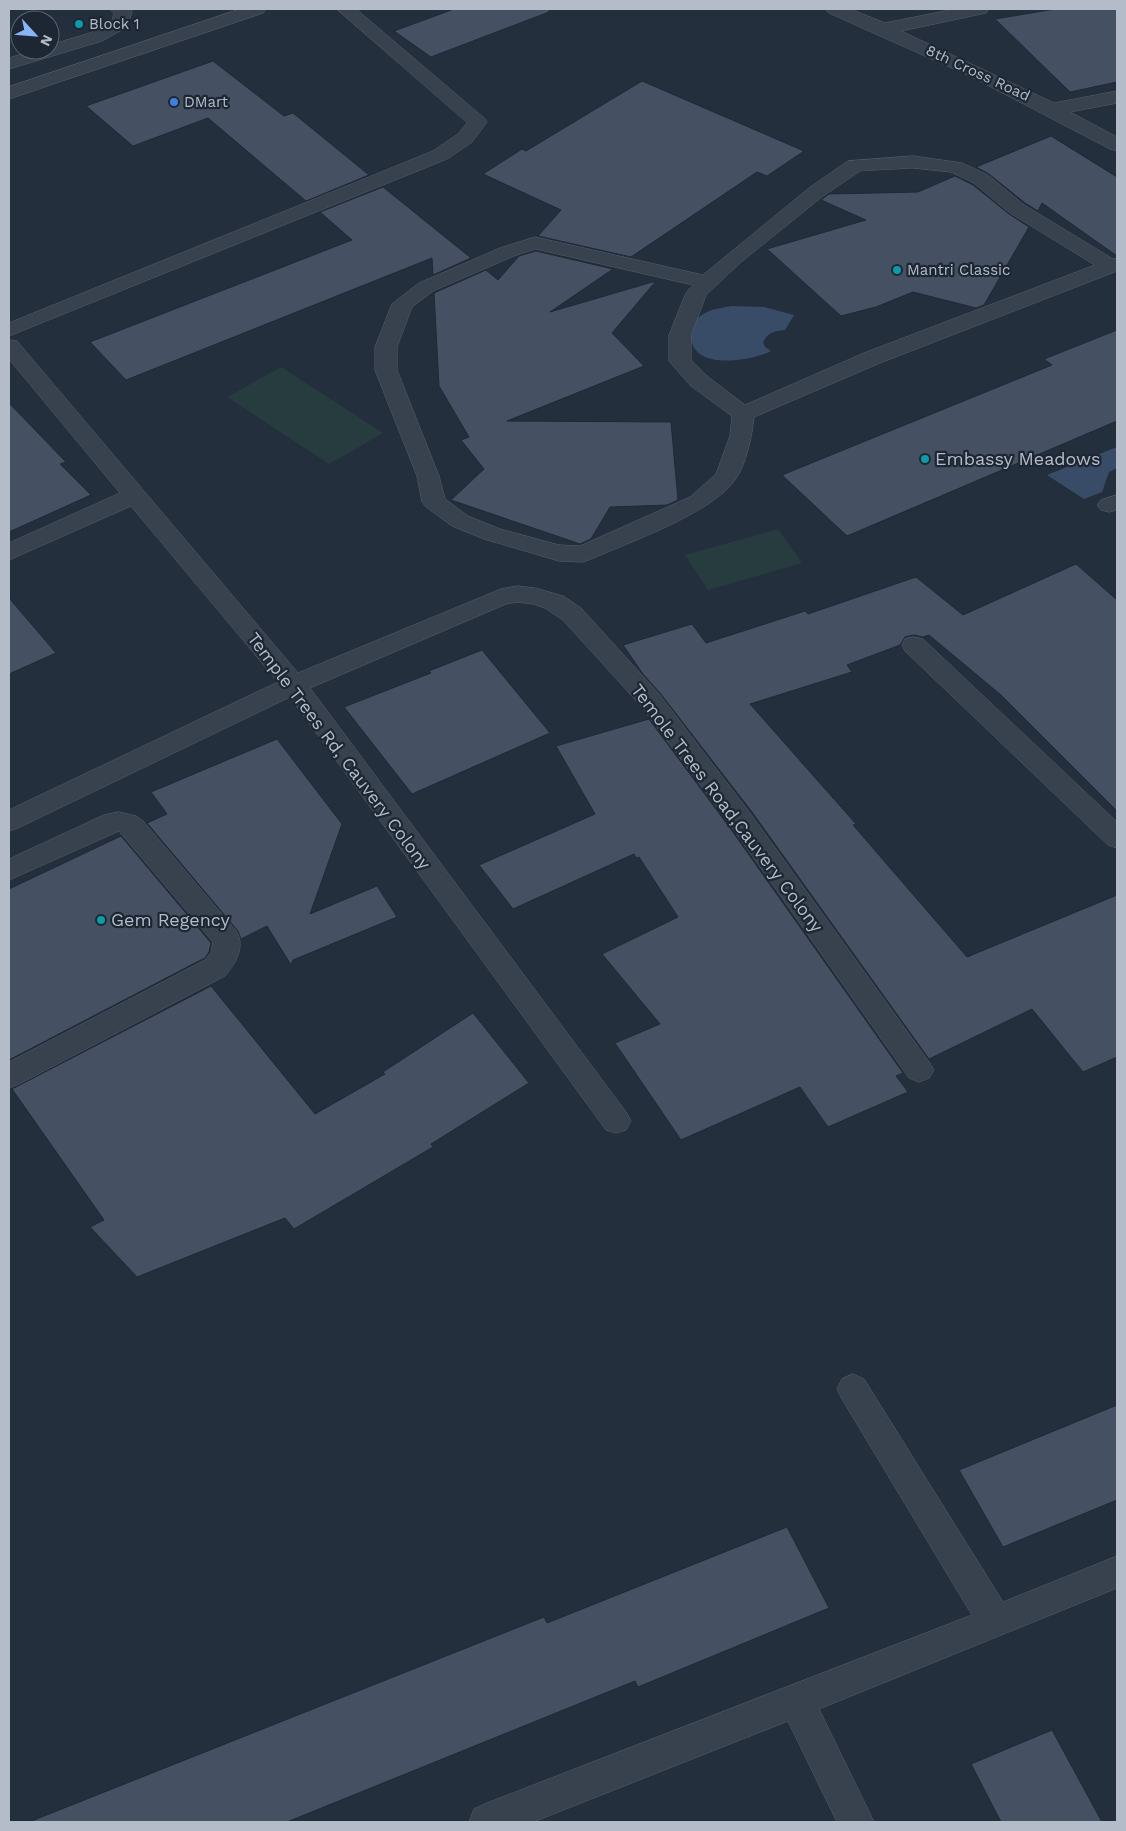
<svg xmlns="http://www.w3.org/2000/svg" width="1126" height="1831" font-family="'Work Sans',sans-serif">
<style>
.green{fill:#263c3f}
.water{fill:#394c67}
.building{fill:#455162;stroke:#1f2835}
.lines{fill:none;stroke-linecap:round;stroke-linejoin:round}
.minor-casing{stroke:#565f6c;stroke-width:1}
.minor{fill:#38414e;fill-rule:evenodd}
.culture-dot{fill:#0f9aa8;stroke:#1d2633;stroke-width:2}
.shop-dot{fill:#3f7fe0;stroke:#1d2633;stroke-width:2}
.labels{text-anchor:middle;stroke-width:4.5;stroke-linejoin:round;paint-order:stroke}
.far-poi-label{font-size:15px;fill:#b4bcc9;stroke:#1d2633;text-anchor:start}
.far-street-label{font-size:15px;fill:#b4bcc9;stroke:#1d2633}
.poi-label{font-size:18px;fill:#b4bcc9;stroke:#1d2633;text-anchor:start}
.street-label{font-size:18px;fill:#b4bcc9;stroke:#1d2633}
</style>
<rect width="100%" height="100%" fill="#242f3e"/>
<path class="green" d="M281,367l102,66 -54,31 -102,-67z
M778,529l24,34 -94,27 -23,-35z"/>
<path class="water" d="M731,306l33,1 30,8 -9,15c-10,1 -17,2 -22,12l2,5 6,4c-16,8 -51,14 -68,5 -16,-9 -17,-32 -1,-41 8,-6 20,-7 29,-9z
M1117,447v21l-8,4 -7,20 -18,7 -37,-24z"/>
<path class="building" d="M454,9h95v3l-118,45 -37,-26z
M1055,9h62v73l-47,10 -75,-73z
M213,61l71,55 9,-3 76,62 -63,26 -98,-83 -75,28 -47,-40z
M642,81l162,70 -37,25 -10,-4 -126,85 -93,-21 23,-26 -78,-36 39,-25 4,2z
M1051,136l66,41v79l-75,-53 -4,8 -13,-8 -36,-29 -13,-7z
M955,176l18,9 36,29 20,13 -45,78 -8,3 -63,-16 -37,15 -35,9 -74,-67 99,-29 -45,-20 8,-6 89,-2z
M383,187l88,71 -38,17 -1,-17 -306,122 -36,-38 262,-102 -32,-28z
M536,251l77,18 -63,43 106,-31 -44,52 32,33 -137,55 164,1 7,78 -11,5 -57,2 -19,32 -11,5 -129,-44 33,-31 -23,-29 8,-3 -30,-51 -5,-93 52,-23 12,10 21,-24z
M1117,330v91l-270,115 -65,-61 270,-110 -8,-6z
M9,403l57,59 -6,2 31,31 -82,37z
M1076,564l41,36v211l-116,-116 -72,-60 -6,2 -9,-2 -9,2 -5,8 -53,20 5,7 -102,32 106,120 -3,1 114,132 150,-62v162l-34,15 -51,-63 -103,50 -177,-247 -92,-119 -17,-19 -20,-29 69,-21 14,19 99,-32 3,3 108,-37 47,38z
M9,598l47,55 -47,21z
M482,650l68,83 -138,61 -68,-87 87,-34 -2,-2z
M649,719l81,109 173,245 -7,3 12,16 -80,35 -28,-40 -119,53 -66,-97 45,-19 -58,-70 76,-37 -39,-60 -3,1 -2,-4 -121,55 -34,-44 116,-51 -39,-68z
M277,739l65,85 -32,90 67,-28 20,31 -104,43 -2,5 -24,-39 -26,13 -3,-8 -91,-108 20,-9 -16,-22z
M121,836l90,107 -2,9 -4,6 -12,6 -184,96v-171z
M211,986l104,128 70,-40 -2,-2 90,-59 56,70 -98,61 2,3 -139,82 -9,-11 -148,59 -47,-50 14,-7 -92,-131z
M1117,1405v95l-114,47 -44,-77z
M787,1527l42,81 -191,79 -3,-6 -348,141h-253v-2l510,-203 3,6z
M1052,1730l50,92h-101l-30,-58z"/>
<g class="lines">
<g class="minor-casing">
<path id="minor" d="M110,9h20l2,3 -5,15 -25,14 -93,28v-11l26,-8h15v-5l40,-12 22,-13 2,-6z
M240,9h26l-3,4 -254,86v-12z
M337,9h19l128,109 3,4 -15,20 -25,17 -438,177v-13l424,-172 25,-17 9,-11z
M826,9h24l35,14 70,-14h34l-3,4 -85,18 153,72 63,-12v12l-47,9 47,25v14l-7,-2 -138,-72 -143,-64z
M913,156l49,7 26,12 36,30 89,54 4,-1v13l-237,92 -126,54c-2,19 -8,48 -19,63 -23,33 -105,62 -144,79l-8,3 -24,-1 -75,-22 -32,-13 -26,-19 -4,-5 -5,-26 -42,-106v-23l17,-43 27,-21 81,-35 35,-11 168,38 106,-87 39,-27zM913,168l38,4 23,11 36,30 85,52 -231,88 -119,52 -38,-29 -16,-16v-25l15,-40 34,-32 83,-67 37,-25zM536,249l157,36 -7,8 -17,42v26l22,25 41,30 -2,20 -14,38 -26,23 -110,49 -21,-1 -59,-16 -32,-13 -23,-17 -6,-23 -42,-106v-23l15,-40 21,-16 81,-35z
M9,340l8,1 281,332 203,-84 16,-3 18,2 28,8 18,12 78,86 91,119 179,249 5,8 -5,8 -10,4 -10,-4 -177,-251 -91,-121 -78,-86 -18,-12 -12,-4 -16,-2 -11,2 -196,84 316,424 5,9 -5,9 -10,3 -10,-3 -316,-433 -272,131 -9,3v-21l269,-128 -147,-176 -122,54v-17l111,-50 -111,-134z
M1117,495v15l-8,2 -8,-2 -4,-5 4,-5z
M914,637l9,2 194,183v26l-9,-3 -203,-194 -3,-6 3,-6z
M119,812l17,4 7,5 94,111c8,15 -1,31 -12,44l-206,108 -10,4v-26l196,-102 6,-7 2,-11 -94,-111 -110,49v-21l95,-44z
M853,1374l11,5 139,223 114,-46v32l-298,121 55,113h-37l-49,-101 -255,101h-64l5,-13 13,-6 485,-188 -130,-216 -5,-10 5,-10z"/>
</g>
<use href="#minor" class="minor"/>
</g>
<g class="culture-dot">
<circle cx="79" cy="24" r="5"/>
<circle cx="897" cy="270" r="5"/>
<circle cx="925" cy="459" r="5"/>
<circle cx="101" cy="920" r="5"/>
</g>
<circle class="shop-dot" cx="174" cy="102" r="5"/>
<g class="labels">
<g class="far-poi-label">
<text x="89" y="29">Block 1</text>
<text x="184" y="107">DMart</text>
<text x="907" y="275">Mantri Classic</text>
</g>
<g class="far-street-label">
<text transform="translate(978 73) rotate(25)" y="5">8th Cross Road</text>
</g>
<g class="poi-label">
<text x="935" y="465">Embassy Meadows</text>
<text x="111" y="926">Gem Regency</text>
</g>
<g class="street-label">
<text transform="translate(339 751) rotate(53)" y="6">Temple Trees Rd, Cauvery Colony</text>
<text transform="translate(727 808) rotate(53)" y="6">Temole Trees Road,Cauvery Colony</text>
</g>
</g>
<rect width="1126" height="1831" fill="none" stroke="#b4bcc9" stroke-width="20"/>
<g transform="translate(35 35) rotate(116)"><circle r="24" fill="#1d2633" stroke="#59626f"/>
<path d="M0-4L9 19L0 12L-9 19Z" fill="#8ab4f8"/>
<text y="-8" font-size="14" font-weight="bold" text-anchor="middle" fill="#b4bcc9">N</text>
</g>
</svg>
